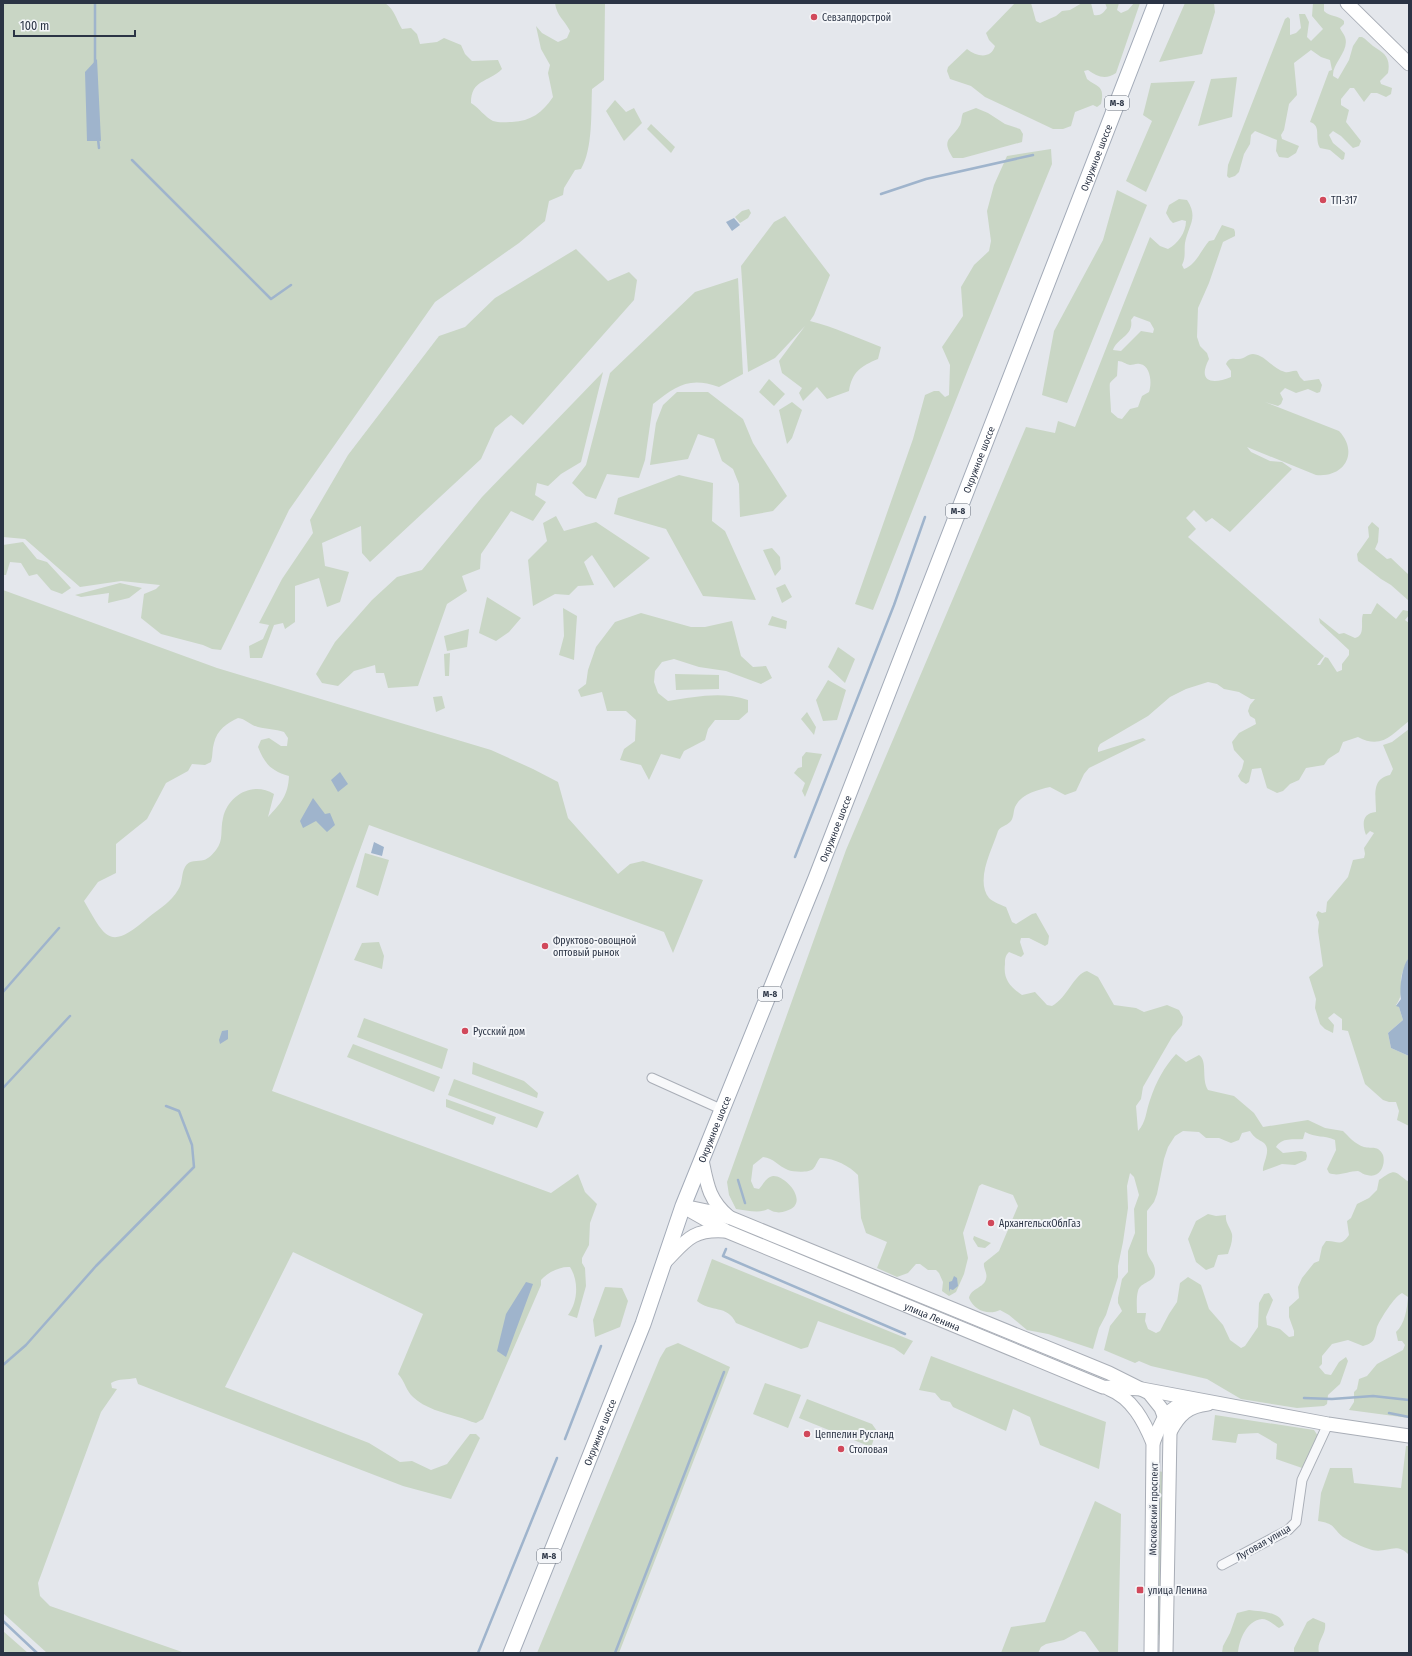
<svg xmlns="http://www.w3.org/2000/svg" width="1412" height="1656" font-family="'Fira Sans Condensed',sans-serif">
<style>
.green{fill:#c9d6c5;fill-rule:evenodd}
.water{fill:#9fb4cc}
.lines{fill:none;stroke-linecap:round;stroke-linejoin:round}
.stream{stroke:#9fb4cc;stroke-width:2.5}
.street-casing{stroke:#a9aeb7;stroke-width:11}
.secondary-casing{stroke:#a9aeb7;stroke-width:15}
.primary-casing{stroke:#a3abb8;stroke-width:17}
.street{stroke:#f7f8fa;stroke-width:9}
.secondary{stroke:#fff;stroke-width:13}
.primary{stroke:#fff;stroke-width:15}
.poi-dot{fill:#d1495b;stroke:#f4f6f9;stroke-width:1.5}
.labels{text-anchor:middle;stroke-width:4;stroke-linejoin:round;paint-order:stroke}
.shield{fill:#f4f6f9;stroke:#676e7b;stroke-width:1}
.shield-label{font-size:9px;font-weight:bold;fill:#2b3445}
.poi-label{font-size:10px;fill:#2b3445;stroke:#f4f6f9;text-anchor:start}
.street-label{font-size:10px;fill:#2b3445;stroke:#f4f6f9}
</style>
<rect width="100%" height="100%" fill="#e4e7ec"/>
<path class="green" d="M3,3h382c10,7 11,16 17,26l9,-1 6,6 3,10 17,-2 7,-4 17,7 4,9 7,7 26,-1 4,9c-14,14 -31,10 -31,34 8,5 14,14 22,18 6,2 13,1 19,1 19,-1 30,-9 41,-25l-5,-24 2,-8 -9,-16 -5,-23 6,7 16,9 9,-4 3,-7c-6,-12 -13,-14 -15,-28h50l-1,77 -12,9c-1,23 1,60 -11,80l-6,1 -11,18 -1,7 -14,6 -4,20 -26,22 -84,59 -146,208 -68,140 -9,-1 -9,-4 -42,-11 -20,-16 3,-24 12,-5 4,-4 -39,-4 -41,6 -55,-48 -22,-2z
M1015,3h16l5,18 4,2 16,-7 6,-5 8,-1 12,-7h9l3,12c7,1 9,-2 13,-7l-2,-5h14l-2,7 4,3 7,-3 6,-7h6l-24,70c-10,7 -19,4 -28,-3l-4,1 3,8c11,9 18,6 14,25l-4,3 -4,-2 -18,7 -4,14 -8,3h-10l-68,-32 -14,-11 -21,-7 -3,-8 1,-4 19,-18c10,8 24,10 28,-3l-6,-6 -3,-7z
M1185,3h29l1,9 -13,42 -43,8z
M1313,3h11v8c6,6 14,4 20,10v3l-4,4c1,3 4,6 5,9 5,14 -13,26 -12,39l5,3 11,-19 4,-14 6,-9h3c4,2 7,6 11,9 11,7 18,11 15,27l-8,8 1,3 11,4 -1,6 -5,3 -9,-4h-6l-7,9 -10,-14h-4l-9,11v6l8,5 -3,12 15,19 -2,5 -6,2 -12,-12 -8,-5 -4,4 4,8 12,10 -1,6 -2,1 -12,-10 -10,-2c-6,-10 2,-22 -10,-26l19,-51 3,-1 -2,-10 -9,-3 -10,-7 -17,13 3,32 -8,9 -5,26 -3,5 1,4 17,7 -3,7 -8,5 -9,-1 -3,-6 1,-11 -22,-9 -4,4 -1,9 -6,10 -5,18 -4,4 -6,2 -2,-2 1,-11 57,-146 3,-2 2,2v16l6,-2 5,-5 -2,-14h6l4,8 -2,15 4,4 12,-12 -11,-13z
M1237,77l-5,40 -34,9 13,-47z
M1195,81l-49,111 -20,-11 26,-60 -9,-6 8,-32z
M615,100l11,12 8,-4 8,15 -18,18 -18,-30z
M976,108l12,5 17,11 15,5 3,5 -1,8 -59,16h-10c-13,-20 -1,-18 7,-33 2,-4 1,-8 3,-12z
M651,124l24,23 -4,6 -24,-24z
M1051,149l1,15 -83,203 -96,243 -18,-6 58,-165 12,-44 9,-4h5l6,6 4,-2 1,-30 -8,-18 21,-31 -2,-29 13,-22 15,-14 2,-10 -4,-30 7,-26 13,-29z
M1117,190l30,15 -80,198 -25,-8 12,-64 49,-91z
M1179,199l8,1c12,18 1,26 -2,43 -1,9 1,14 -3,22l2,4c12,-4 17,-19 25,-28l5,-1 8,-15 12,4 1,3v4l-12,6 -14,41 -11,25 -1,29 3,9 7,7 2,6c-12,23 3,26 22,18v-6l-5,-7c3,-7 7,-5 13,-5 5,0 9,-5 14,-5 13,1 19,15 32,18 4,1 8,-2 12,-1l3,6 4,4 15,-2 3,6 -2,7 -3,1 -9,-4 -12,4 -11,-5 -5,5 3,6 -2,5 -3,2 -13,-4 74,29c20,21 6,47 -23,44l-69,-28 4,5 19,9 12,1 10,7 -62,63 -18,-14 -6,4 -12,-12 -8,8 10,11 -8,8 136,119 -7,9h3l5,-8 3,1 9,14 5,-2v-6l7,-9v-5l-29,-27 -1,-5 20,16 5,-1 11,5c11,-3 5,-16 8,-24h8l6,-11 19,16 7,-9 5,1 1,4 -4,5 4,3v98c-17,13 -27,29 -51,16l-15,5 -4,10 -11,7 -4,6 -18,3 -7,12 -9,4 -7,7 -6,2 -10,-5 -6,-20 -9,1 -3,13 -3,2 -5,-3 -3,-5 4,-7 2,-8 -10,-11 -2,-8 7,-9 17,-9 -1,-5 -5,-3 -2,-5 2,-6 5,-6h-4l-12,-7 -15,-3 -7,-5 -9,-2 -22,7 -16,8 -22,19 -48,28 -2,4v4l45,-14 3,2 -57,28 -5,6 -8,17 -11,4 -15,-8c-13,3 -29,7 -35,20 -2,5 -1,11 -5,15 -4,4 -9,4 -12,9 -6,19 -23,49 -9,67 4,4 12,7 17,9l6,15 4,2 16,-10 4,-1 13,23 -1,8 -3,2 -16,-8h-8l-1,4 4,12 -3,3 -12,-5c-4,4 -4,7 -4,12 -2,15 5,23 17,31l13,-3 12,13 5,1c16,-9 22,-32 35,-35l11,6 16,28 22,3 8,4 23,-7 12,5 4,7 -1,8 -10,12 -29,50 -2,12 -5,7 2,25c8,-8 8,-20 12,-31 6,-18 14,-33 26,-46l10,8 13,-7c9,6 2,24 9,35l26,6 20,17 9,14 45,-7 17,8 18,3c6,6 12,13 21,16 8,2 14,-2 19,8 3,10 -3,24 -16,20 -3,0 -6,-3 -9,-4 -10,0 -19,6 -29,2l-2,-4 9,-19 -1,-10c-10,-5 -20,-2 -30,-8l-2,7c-10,1 -21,-2 -27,8l7,6 18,-2 5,1 1,4 -1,4 -11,5 -13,-1 -19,7c-1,-7 9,-21 1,-28 -6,-4 -10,-5 -14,-12l-8,2 -3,7 -8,3 -12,-5h-13l-7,-6 -16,-1 -8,5 -7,11 -4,12 -7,35 -3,8 -7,9v40c1,8 8,11 8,20 1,12 -14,10 -17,20 -2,7 -1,16 -1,22h9l-1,8 3,8 8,4 4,-2 9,-17 8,-12 3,-19 8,-6 13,8 8,24 14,16 7,15 11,8 4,-2 13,-19 1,-24 5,-9 5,-1 4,7 -7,17 1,8 13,4 9,8 5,-1v-5l-5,-14v-10l10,-9 -1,-11 4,-9 12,-15 5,-2 3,-14 4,-6c11,-1 14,7 23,-6l-2,-14 4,-3 6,-14 12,-6 8,-8 2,-10c18,-13 15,-8 30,2v236l-60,-8 5,-8v-10l3,-3 2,-10 8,-3 10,-12 26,-14 2,-5 -3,-4h-4l-2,-9c9,-8 11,-23 12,-35l-6,-4c-8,4 -21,25 -25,34 -1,3 -1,8 -3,12 -2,4 -7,6 -11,7l-15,-6 -16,4 -10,12v8l-3,3 6,7 6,1 8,-13 7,-5 2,4 -8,23 -12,11 -1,9 -3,2 -27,2 -56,-9 -34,-20 -56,-13 -12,-5 -4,2 -31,-13 6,-24 12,-15 -4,-8v-5l4,-19 6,-7v-21l7,-18 -1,-24 5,-14 -5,-18 -4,-4 -3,13 1,22 -5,34 -5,24v11l-12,38 -7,13 -6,21 -45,-15 -21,-4 -18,-15 -9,-5c-12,6 -26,0 -31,-12 2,-10 15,-10 17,-19 2,-6 -3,-10 -2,-16l15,-12 19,-45 -5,-11 -31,-11 -3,2 -16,47 5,25 -4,16 -8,18 -7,4 -7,-5 1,-9 -4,-9 -3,-3h-8l-8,-6h-4l-8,9 -11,4 -20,-9 10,-26 -21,-9 -5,-15 -3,-43c-8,-9 -26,-18 -38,-17 -3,3 -4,8 -7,11 -5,4 -20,3 -25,1 -10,-4 -14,-12 -25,-13l-10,8 -2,16 3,7 5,1c4,-4 7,-12 14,-13 13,-1 38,28 13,35 -3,1 -7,2 -10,1 -3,0 -5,-2 -8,-3 -9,5 -22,1 -32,0l-7,-14 -2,-13 119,-332 180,-423 29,6 3,-12 17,6 75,-190 10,9 8,3c10,-5 18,-17 18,-28l-4,-1 -9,3 -3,-3 -4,-7 3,-8zM1134,316l16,6 4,7 -1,4 -12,-2 -20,20 -8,-1c4,-12 21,-14 18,-30zM1118,361c5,0 7,3 12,4 3,0 6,-2 10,-1 11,2 12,20 9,28l-7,4 -4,11 -8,2 -8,10 -4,-1 -7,-6c0,-6 -2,-26 -1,-29 2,-3 5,-5 7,-7z
M749,209l2,4 -3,5 -8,5 -5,-6 7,-6z
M785,216l45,59 -16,40 -4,6c24,6 48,17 71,26l-3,12c-17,7 -26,13 -29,32l-22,8 -10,-12 -14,14 -4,-8 3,-5 -20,-15 -3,-12 26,-35 -30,32 -27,14 -7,-106 33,-44z
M576,249l32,32 21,-9 8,8 -3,20 -111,125 -12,-10 -16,13 -14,31 -111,103 -8,-9 -1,-27 -39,17 3,23 24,6 -9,30 -13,5 -8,-29 -24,8v36l-10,7 -2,-6 -9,2 -12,33h-12l-1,-12 14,-7 6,-14 -10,-2 23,-44 31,-46 -3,-13 38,-65 91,-119 26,-9 30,-29z
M738,278l5,96 -24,13c-30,-11 -43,-1 -66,17l-8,56 -6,18 -32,-4 -11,25 -10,-3 -14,-13 14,-18 24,-92 85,-81z
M603,372l-22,90 -20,12 -13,12 -11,-3 -2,12 11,7 -13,19 -22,-10 -30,43 -1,15 -18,7 5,15 -20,13 -29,82 -30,2 -4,-15h-8l-1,-8 -21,6 -16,15 -16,-3 -6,-9 19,-32 37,-42 25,-23 25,-7 60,-73z
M769,379l16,15 -11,12 -15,-14z
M677,392h31l35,27 10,24 34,53 -14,15 -33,6 -1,-33 -6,-15 -11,-8 -8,-22 -16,-5 -10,25 -38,6 6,-42 7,-18z
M792,402l10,8 -10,28 -5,6 -8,-34z
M679,475l34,8 -1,38 13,10 31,69 -53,-4 -37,-67 -52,-15 4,-16z
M556,516l8,15 32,-9 54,36 -36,30 -22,-33 -8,7 10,23 -16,1 -9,9 -14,-1 -22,12 -5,-46 19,-19 -4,-18z
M1372,522l7,6 -1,14 -3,7 12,10 4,-1 18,17v26l-18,-16 -10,-6 -23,-18 -1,-7 12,-17 -1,-10z
M23,542l14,17 10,3 24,26 -9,6 -11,-4 -14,-16 -8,2 -8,-13 -11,-1 -4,13h-3v-30z
M772,548l8,9 1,12 -6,7 -12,-26z
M120,583l22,5 -13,10 -21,5 1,-10 -28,4 -6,-2z
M785,584l7,13 -10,6 -6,-15z
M3,590l214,78 274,82 42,19 25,13 10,36 50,56 12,-10 13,-3 60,19 -30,73 -9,-21 -295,-107 -97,266 279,102 27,-19 7,18 12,12 -7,19 -1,22 -7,13v5l3,5 1,18 -9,32 -9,-3c10,-13 11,-34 2,-48 -10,-1 -23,6 -29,13v5l-58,134 -7,4c-6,-1 -12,-5 -18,-6 -14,-4 -34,-9 -45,-20 -7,-6 -8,-16 -15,-23l25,-60 -130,-62 -68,135 144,56 31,19 12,-1 19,9 16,-6 23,-30h6l4,4 -29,61 -48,-13 -265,-102 -2,-6c-9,2 -17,0 -25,5l1,5 5,1 -16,23 -63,171 2,13 10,10 135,47h-138l-44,-40zM238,718c8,1 12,7 20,9 9,2 17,2 26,5l4,6 -1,8h-6l-12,-8 -8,2 -3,7c7,17 13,24 31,29 -1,20 -8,27 -21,41l6,-23c-21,-13 -46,1 -51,24 -3,12 1,22 -7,32 -3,4 -8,9 -12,10 -6,2 -15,-1 -19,7 -4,7 -2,16 -7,23 -7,12 -18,18 -29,27 -39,33 -42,24 -65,-16l14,-19 18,-9v-29l31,-25 19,-36 22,-12 4,-7 13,1 6,-3c2,-7 1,-13 3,-19 3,-13 13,-20 24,-25z
M487,597l34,21 -12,14 -13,9 -17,-8z
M563,608l14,8 -3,44 -15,-5 5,-19z
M641,613l50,14h14l27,-6 9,35 12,11 13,-1 6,12 -11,6 -35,-13 -27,-4 -25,-8 -12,3 -7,9 -1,11 4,11 10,8c27,-4 53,-10 80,-1v12l-9,8h-24l-7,9 -3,11 -21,11 -4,8 -19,-5 -12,26 -8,-15 -21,-5 4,-11 11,-8 1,-21 -10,-9h-19l-5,-19 -21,5 -3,-7 8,-6 2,-14 8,-23 19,-25z
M772,616l15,5 -1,8 -18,-4z
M469,629l-2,18 -20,4 -3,-15z
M838,647l17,12 -10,24 -17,-16z
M450,653l-1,23h-4l-1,-22z
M675,674l44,1v14l-43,1z
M828,680l18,10 -9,30 -14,1 -7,-21z
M442,696l3,12 -9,4 -3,-15z
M807,712l9,15 -2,8 -13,-16z
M1409,729v231l-1,-1c-2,4 -8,18 -7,22 0,11 1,15 -5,24l3,2 4,13 -15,13 3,15 18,8v70l-12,-6 2,-9 -3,-9h-7l-6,-2 -18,-16 -17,-53 -6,-1v-11l-8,-6 -6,5 6,7 -1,8 -8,-4 -5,-5 -5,-16 1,-9 -7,-22 14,-11 -5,-35 1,-9 -3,-7 2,-4 4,2 4,-1 1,-10 21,-25 5,-17 11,-2 1,-4 -1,-6 10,-15 -4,-2 -4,4c-4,-11 -4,-22 10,-23 0,-16 -5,-33 14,-37l3,-6 -10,-24 9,-3z
M806,752l16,2 -17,43 -3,-6 3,-8 -11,-10 4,-5 4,-1v-10z
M365,853l24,7 -11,36 -22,-9z
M379,942l5,14 -2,13 -28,-9 8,-17z
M364,1018l84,31 -6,20 -85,-32z
M353,1044l87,33 -6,15 -87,-35z
M473,1062l51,19 14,12 -1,5 -65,-24z
M454,1079l90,33 -7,16 -89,-33z
M446,1099l50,18 -3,8 -47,-18z
M1208,1214l8,2 10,-1c-1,8 4,12 6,19 1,7 -2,14 -4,20l-10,1 -4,12 -8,3 -10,-8 -8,-23 8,-18z
M974,1236l17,7 -6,5 -7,-1 -5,-8z
M712,1259l201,82 -9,14 -10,-7 -76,-27 -10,26 -7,2 -65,-26c-9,-19 -25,-10 -39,-22z
M605,1287l17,1 6,13 -8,26 -25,10 -2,-17z
M678,1343l52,24 -111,286h-82l123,-295 6,-10z
M931,1356l175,66 -7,47 -59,-24 -10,-28 -17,-8 -7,22 -53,-24 -3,-5 -9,-2 -6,-7 -16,-3z
M765,1383l36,12 -13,33 -35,-14z
M807,1399l65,25 5,7 -6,16 -72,-29z
M1215,1415l99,15 4,6 -13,33 -29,-10 1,-15 -19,-11 -20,1 -2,9 -24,-3z
M1406,1446h3v109c-13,-14 -22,-1 -37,-5 -9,-3 -21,-8 -29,-13 -11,-9 -7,-13 -25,-16l3,-28 9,-25h22l2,15 47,5z
M1158,1471l5,1 -2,163h-2l-3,-1z
M1095,1501l26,13 -3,139h-18l-15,-21 -5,-1 -16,9 -18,4 -5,3 -3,6h-37l10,-26 34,-5z
M1249,1610c13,2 31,1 35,15l-5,3c-6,-4 -11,-9 -17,-9 -15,1 -23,21 -24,34h-16l1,-7 7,-13 7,-20z
M1313,1618l12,5c2,11 -9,18 -6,30h-25v-5l13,-26z
M3,1631l25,22h-25z"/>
<path class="water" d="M97,59l4,82h-14l-2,-69z
M734,218l6,7 -8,6 -6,-9z
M340,772l8,12 -10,8 -7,-12z
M313,798l12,16 5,-1 5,12 -8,7 -11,-11 -13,7 -3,-7z
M374,842l10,5 -2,9 -11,-3z
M1408,959l1,1v96l-18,-8 -3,-15 15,-13 -4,-13 -3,-1 5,-7c-2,-9 1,-33 7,-40z
M228,1030v9l-8,5 -1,-4 3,-9z
M954,1276l3,2 1,8 -5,4 -3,-1 -1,3v-10l3,-1z
M526,1282l7,2 -27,73 -9,-6 9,-37z"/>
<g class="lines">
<path class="stream" d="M95,3v61
M98,139l1,9
M132,160l139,139 20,-14
M881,194l45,-15 107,-24
M795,857l99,-252 31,-88
M3,992l56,-64
M3,1088l67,-72
M738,1180l7,23
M726,1249l-3,7 182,78
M3,1365l23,-20 70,-79 98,-99 -2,-22 -13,-34 -13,-5
M1304,1398l28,1 41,-3 36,4
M1389,1413l20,4
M565,1439l36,-93
M3,1621l34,32
M478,1653l79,-195
M615,1653l109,-281"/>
<g class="street-casing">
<path id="street" d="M652,1078l71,32
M1222,1565l66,-35 8,-8 6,-42 26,-56"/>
</g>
<g class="secondary-casing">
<g id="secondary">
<path d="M1347,3l62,61"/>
<path d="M702,1160c5,25 7,40 27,57"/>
<path d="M683,1206l24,5 24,7 378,155 40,20 12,15 9,24 -4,221"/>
<path id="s1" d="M689,1210l37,21 377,156 39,2 186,35 81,12"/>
<path d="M664,1263c21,-21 27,-34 60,-32"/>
<path d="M1109,1389c23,9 35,32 44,54l-2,210"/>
<path d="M1170,1432c9,-17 18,-26 38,-28"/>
<path d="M1153,1443c11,-27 10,-31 38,-44"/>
</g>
</g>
<g class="primary-casing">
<g id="primary">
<path id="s2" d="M511,1653l132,-329 40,-118 133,-328 340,-875"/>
</g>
</g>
<use href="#street" class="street"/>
<use href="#secondary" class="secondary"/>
<use href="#primary" class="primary"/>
</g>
<g class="poi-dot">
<circle cx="814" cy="17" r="4"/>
<circle cx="1323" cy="200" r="4"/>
<circle cx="545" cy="946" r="4"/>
<circle cx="465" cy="1031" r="4"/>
<circle cx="991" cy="1223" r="4"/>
<circle cx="807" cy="1434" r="4"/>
<circle cx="841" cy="1449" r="4"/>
<rect x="1136" y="1586" width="8" height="8" rx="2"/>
</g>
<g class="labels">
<g class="shield">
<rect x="1105" y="96" width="24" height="14" rx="3"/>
<rect x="946" y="504" width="24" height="14" rx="3"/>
<rect x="758" y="987" width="24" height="14" rx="3"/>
<rect x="537" y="1549" width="24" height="14" rx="3"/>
</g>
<g class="shield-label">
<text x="1117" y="106">М-8</text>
<text x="958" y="514">М-8</text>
<text x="770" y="997">М-8</text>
<text x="549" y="1559">М-8</text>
</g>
<g class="poi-label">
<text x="822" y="21">Севзапдорстрой</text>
<text x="1331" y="204">ТП-317</text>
<text x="553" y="944">Фруктово-овощной<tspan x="553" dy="12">оптовый рынок</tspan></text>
<text x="473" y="1035">Русский дом</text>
<text x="999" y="1227">АрхангельскОблГаз</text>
<text x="815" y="1438">Цеппелин Русланд</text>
<text x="849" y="1453">Столовая</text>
<text x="1148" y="1594">улица Ленина</text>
</g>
<g class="street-label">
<text dy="4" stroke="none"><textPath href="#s2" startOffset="1606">Окружное шоссе</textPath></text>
<text dy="4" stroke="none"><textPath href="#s2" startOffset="1282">Окружное шоссе</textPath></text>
<text dy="4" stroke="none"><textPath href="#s2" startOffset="886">Окружное шоссе</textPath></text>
<text dy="4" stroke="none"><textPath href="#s2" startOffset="562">Окружное шоссе</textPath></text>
<text dy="4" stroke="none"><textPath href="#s1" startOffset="266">улица Ленина</textPath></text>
<text dy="4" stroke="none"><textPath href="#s2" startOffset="238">Окружное шоссе</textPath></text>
<text transform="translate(1153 1509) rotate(-89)" y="4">Московский проспект</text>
<text transform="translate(1263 1542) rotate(-30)" y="4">Луговая улица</text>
</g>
</g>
<rect width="1412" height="1656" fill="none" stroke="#2b3445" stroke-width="8"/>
<path d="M14 30v6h121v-6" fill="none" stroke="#2b3445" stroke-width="2"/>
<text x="20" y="30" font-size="12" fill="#2b3445" stroke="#f4f6f9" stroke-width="3" paint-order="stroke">100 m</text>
</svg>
